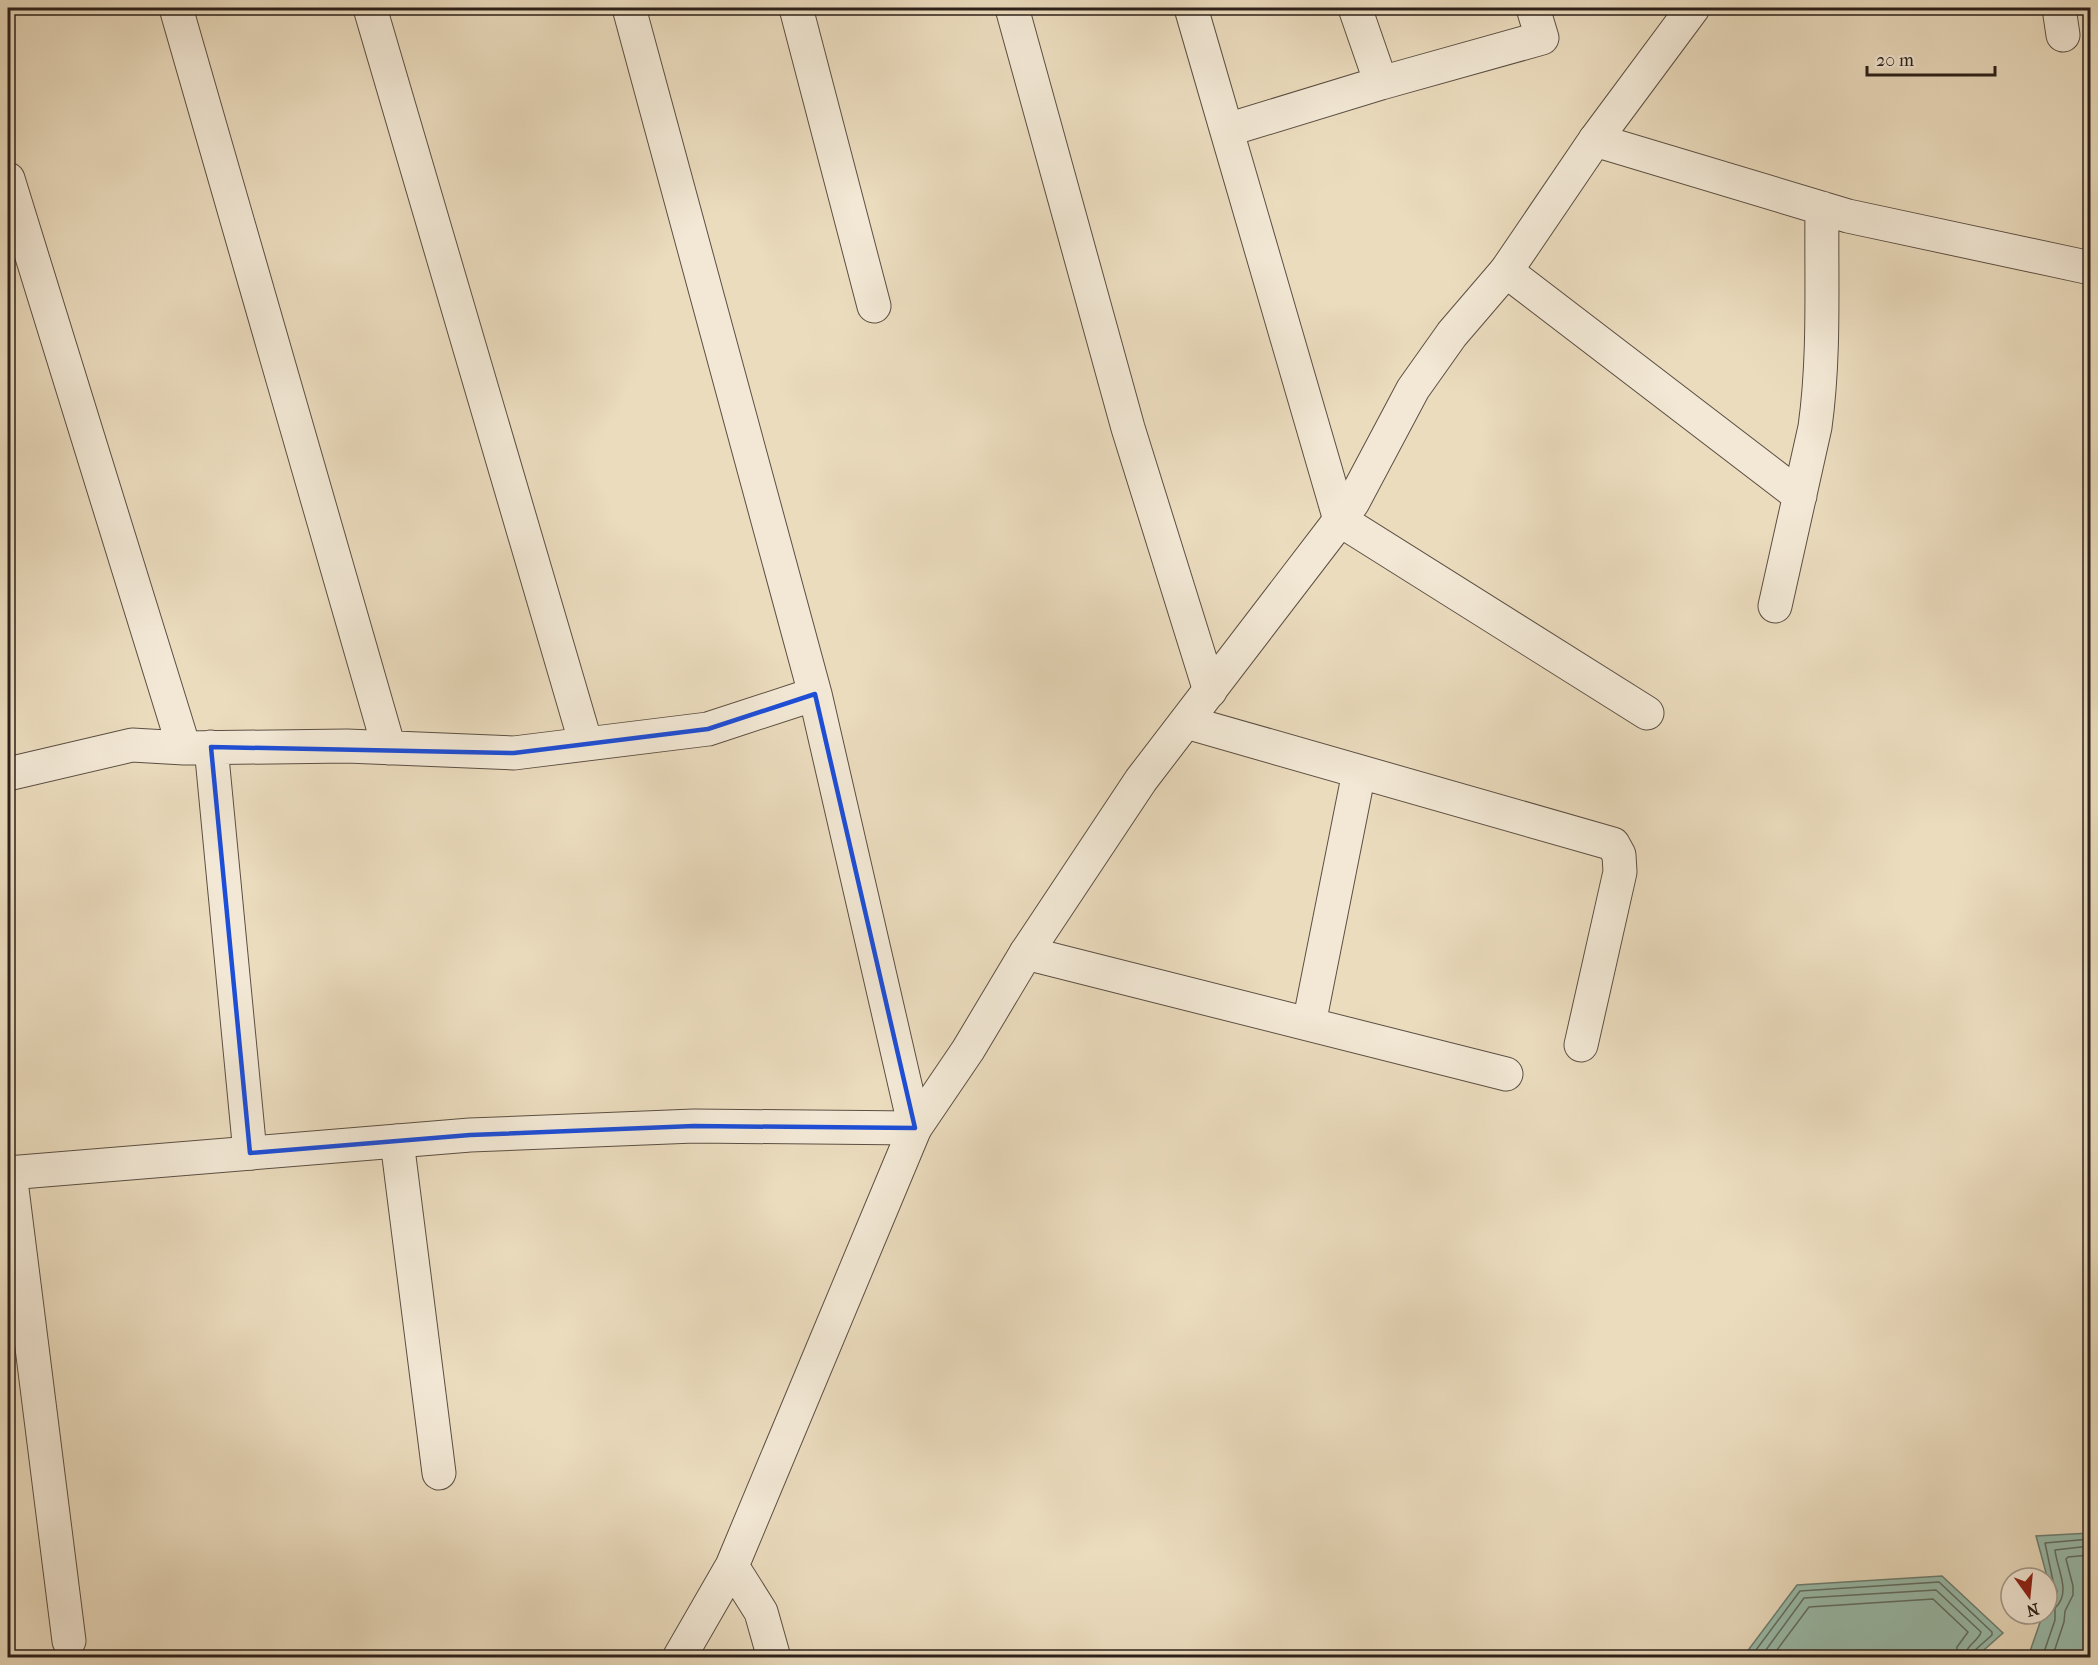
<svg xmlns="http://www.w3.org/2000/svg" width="2098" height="1665" font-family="'IM FELL French Canon',serif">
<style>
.water{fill:#99bcab;stroke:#6d7e71;stroke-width:1.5}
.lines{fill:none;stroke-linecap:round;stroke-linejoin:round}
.shore{stroke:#626e62;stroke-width:1.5}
.minor-casing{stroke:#5c4f43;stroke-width:35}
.tertiary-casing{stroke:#5c4f43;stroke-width:35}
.minor{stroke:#f2e8d5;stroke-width:33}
.tertiary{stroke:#f2e8d5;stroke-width:33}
.marked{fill:none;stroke:#1d4ed8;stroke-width:4.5;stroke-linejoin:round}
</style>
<rect width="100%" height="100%" fill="#ebdcbe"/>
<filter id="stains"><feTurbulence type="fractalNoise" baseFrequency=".00333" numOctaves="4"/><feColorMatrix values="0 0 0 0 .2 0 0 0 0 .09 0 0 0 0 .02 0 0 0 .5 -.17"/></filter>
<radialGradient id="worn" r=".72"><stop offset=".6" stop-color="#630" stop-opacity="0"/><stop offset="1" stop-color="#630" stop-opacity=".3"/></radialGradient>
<path class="water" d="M2090,1533v124h-62l15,-43h4v-12l4,-11 -15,-55z
M1942,1576l61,57 -27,24h-233l54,-72z"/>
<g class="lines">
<path class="shore" d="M2047,1601l7,-2 3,-8 -4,-10 -8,-38 45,-4
M1750,1658l50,-67 139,-9 53,50v3l-18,16 -2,7
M1760,1658l44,-60 132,-8 45,42c-3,10 -16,13 -16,26
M1771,1658l38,-51 124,-8 35,33 -11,15 -1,11
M2042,1658l13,-38v-12c17,-16 2,-38 0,-58l35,-4
M2052,1658l12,-36 1,-11 8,-16v-9l-7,-27 2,-2 22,-2"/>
<g class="minor-casing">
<path id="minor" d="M176,8l213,740
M370,8l216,736
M629,8l186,686 100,434 -183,438 -53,92
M796,8l78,298
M1012,8l116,420 82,263
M1191,8l149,512 307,193
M1355,8l26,75
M2059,8l4,27
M1227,130l154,-47 161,-45 -9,-30
M1595,140l253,76 238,51
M8,179l176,569
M1506,271l294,225
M1775,606l40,-179c10,-72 6,-146 7,-219
M1186,722l427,122 6,11 1,17 -39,173
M211,747l39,406
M8,774l124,-29 52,3 163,-2 167,7 194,-24 107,-35
M1026,953l480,121
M1309,1024l50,-252
M397,1141l42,332
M10,1173l59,468
M732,1566l29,46 13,46"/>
</g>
<g class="tertiary-casing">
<path id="tertiary" d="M8,1173l462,-38 224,-9 221,2 53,-78 58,-97 115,-173 199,-260 13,-18 60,-113 39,-55 54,-63 89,-131 98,-132"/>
</g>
<use href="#minor" class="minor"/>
<use href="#tertiary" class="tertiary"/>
</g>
<path class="marked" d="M815,694l100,434 -221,-2 -224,9 -220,18 -39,-406 303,6 194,-24z"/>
<rect width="2098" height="1665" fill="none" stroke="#ebdcbe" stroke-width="30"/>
<rect x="9" y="9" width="2080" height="1647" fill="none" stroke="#2c201a" stroke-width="3"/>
<rect x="15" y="15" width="2068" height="1635" fill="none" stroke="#2c201a" stroke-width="1.5"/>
<g transform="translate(2029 1596) rotate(165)"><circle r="28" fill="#f2e8d5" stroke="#a3988a" stroke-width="1.5"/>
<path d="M0-4.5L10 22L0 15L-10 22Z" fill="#8f2418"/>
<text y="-9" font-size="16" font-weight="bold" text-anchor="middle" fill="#2c201a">N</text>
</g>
<path d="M1867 66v9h128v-9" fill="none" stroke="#2c201a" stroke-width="3"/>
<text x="1876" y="66" font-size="18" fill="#2c201a" stroke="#f2e8d5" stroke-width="4.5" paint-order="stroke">20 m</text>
<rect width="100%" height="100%" filter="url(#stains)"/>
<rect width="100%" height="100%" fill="url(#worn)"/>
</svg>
